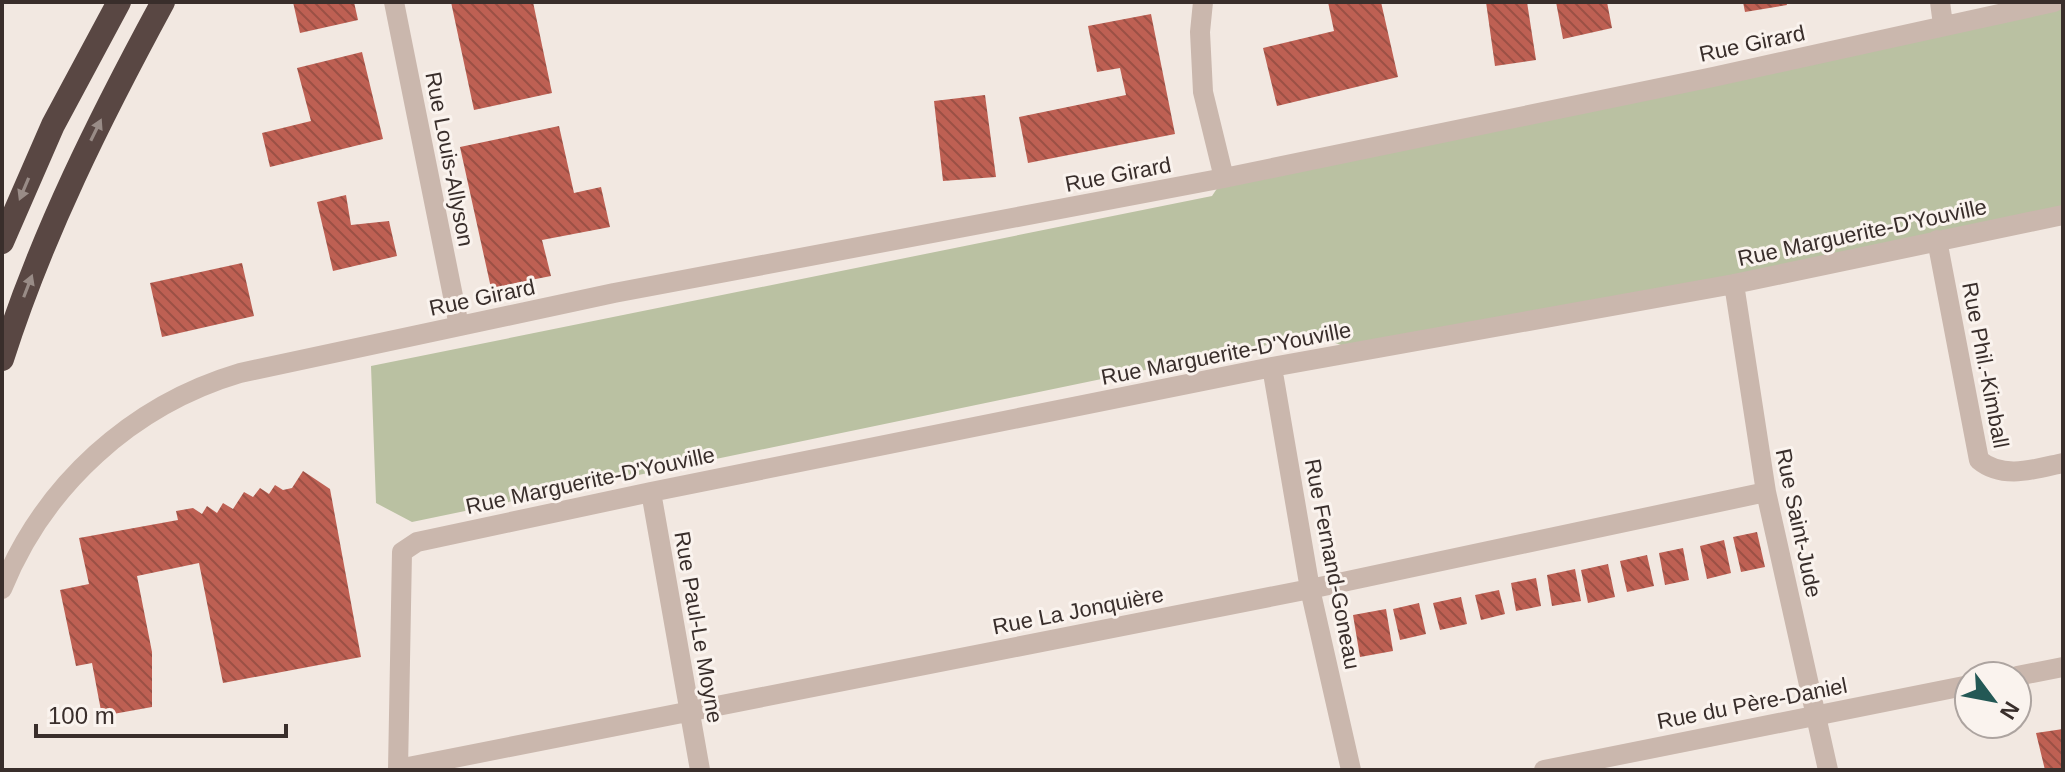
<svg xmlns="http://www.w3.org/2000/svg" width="2065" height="772" font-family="Helvetica,sans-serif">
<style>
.green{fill:#bac1a2}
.building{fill:url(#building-back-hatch)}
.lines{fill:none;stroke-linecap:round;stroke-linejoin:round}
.minor{stroke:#cab7ad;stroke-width:20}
.highway{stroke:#594743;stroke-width:24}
.oneway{fill:#998c87}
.labels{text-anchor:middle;stroke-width:6;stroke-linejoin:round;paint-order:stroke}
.street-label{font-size:22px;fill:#392e2b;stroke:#faf3ee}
</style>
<defs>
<pattern id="building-back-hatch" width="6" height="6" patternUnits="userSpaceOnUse" patternTransform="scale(2)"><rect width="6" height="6" fill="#be6053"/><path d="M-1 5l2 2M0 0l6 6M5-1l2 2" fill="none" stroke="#9b5045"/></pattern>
</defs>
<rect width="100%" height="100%" fill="#f2e8e1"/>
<path class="green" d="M2063,2v214l-693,140 -53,-20 -66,12 -839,174 -36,-19 -5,-137 841,-170 12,-18z"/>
<path class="building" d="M293,2h61l4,18 -58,13z
M451,2h82l19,91 -78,17z
M1328,2h53l17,75 -121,29 -14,-58 71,-17z
M1486,2h41l9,58 -41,6z
M1556,2h51l5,26 -49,11z
M1743,2h43l1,3 -42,7z
M1151,14l24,120 -147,29 -9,-46 107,-22 -6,-27 -23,4 -9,-46z
M362,52l21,87 -113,28 -8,-34 49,-12 -14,-53z
M985,95l11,82 -53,4 -9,-80z
M559,126l15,67 27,-6 9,40 -68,13 9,36 -60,12 -31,-141z
M346,195l5,30 38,-4 8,35 -64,15 -16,-69z
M242,263l12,53 -92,21 -12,-54z
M303,471l27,18 31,168 -138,26 -24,-120 -62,13 15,76v55l-50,9 -10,-53 -16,3 -16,-76 29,-6 -10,-46 99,-18 -2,-9 17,-3 9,6 5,-8 10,7 6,-10 10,6 11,-17 9,5 7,-9 9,6 6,-9 8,5 9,-2z
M1757,532l8,35 -24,5 -8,-35z
M1724,540l7,33 -24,6 -7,-33z
M1683,548l6,32 -24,5 -6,-32z
M1647,555l7,31 -27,6 -7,-31z
M1608,564l7,33 -27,6 -7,-33z
M1575,569l6,32 -29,5 -5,-31z
M1536,578l5,28 -25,5 -5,-28z
M1499,590l6,24 -24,6 -6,-25z
M1461,597l6,27 -27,6 -7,-27z
M1419,603l7,31 -26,6 -7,-31z
M1386,609l7,42 -33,6 -7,-42z
M2063,729v41h-18l-9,-37z"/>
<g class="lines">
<path class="minor" d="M394,2l65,324
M1203,2l-3,30 3,60 21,86
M1940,2l3,23
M1937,240l42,220c24,20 56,9 84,3
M1734,284l32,208 62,278
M1272,367l38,222 41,181
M651,492l49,278
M2,589c42,-104 130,-184 238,-216l374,-80 610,-115 489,-101 341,-75
M2017,676l46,-9
M398,769l912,-180 456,-97
M398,770l4,-218 15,-10 234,-50 621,-125 462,-83 329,-69
M1544,770l425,-85"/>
<path class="highway" d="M2,242l51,-117 66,-123
M2,359c40,-125 98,-241 161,-357"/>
</g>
<defs><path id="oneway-solid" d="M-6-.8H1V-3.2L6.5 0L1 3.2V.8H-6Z" transform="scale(2)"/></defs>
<g class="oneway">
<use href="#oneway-solid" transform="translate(96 130) rotate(-64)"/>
<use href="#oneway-solid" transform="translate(24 189) rotate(113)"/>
<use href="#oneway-solid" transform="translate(28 286) rotate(-69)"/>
</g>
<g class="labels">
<g class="street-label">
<text transform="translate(1752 43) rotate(-12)" y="8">Rue Girard</text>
<text transform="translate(450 159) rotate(79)" y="8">Rue Louis-Allyson</text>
<text transform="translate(1118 174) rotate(-11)" y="8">Rue Girard</text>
<text transform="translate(1862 232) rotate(-12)" y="8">Rue Marguerite-D'Youville</text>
<text transform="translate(482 297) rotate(-12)" y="8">Rue Girard</text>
<text transform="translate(1226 353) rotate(-11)" y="8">Rue Marguerite-D'Youville</text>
<text transform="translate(1986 365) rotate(79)" y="8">Rue Phil.-Kimball</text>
<text transform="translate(590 480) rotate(-12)" y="8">Rue Marguerite-D'Youville</text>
<text transform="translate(1799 523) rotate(78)" y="8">Rue Saint-Jude</text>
<text transform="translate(1333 564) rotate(79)" y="8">Rue Fernand-Goneau</text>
<text transform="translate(1078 610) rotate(-11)" y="8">Rue La Jonquière</text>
<text transform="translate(699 627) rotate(80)" y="8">Rue Paul-Le Moyne</text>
<text transform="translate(1752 703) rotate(-11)" y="8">Rue du Père-Daniel</text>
</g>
</g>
<rect width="2065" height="772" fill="none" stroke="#392e2b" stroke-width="8"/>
<g transform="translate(1993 700) rotate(122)"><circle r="38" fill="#faf3ee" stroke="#ada4a0" stroke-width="2"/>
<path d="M0-6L14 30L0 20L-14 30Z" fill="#235855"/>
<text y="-12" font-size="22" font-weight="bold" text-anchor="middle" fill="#392e2b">N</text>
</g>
<path d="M36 724v12h250v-12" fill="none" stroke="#392e2b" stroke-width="4"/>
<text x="48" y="724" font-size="24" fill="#392e2b" stroke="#faf3ee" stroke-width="6" paint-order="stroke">100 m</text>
</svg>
